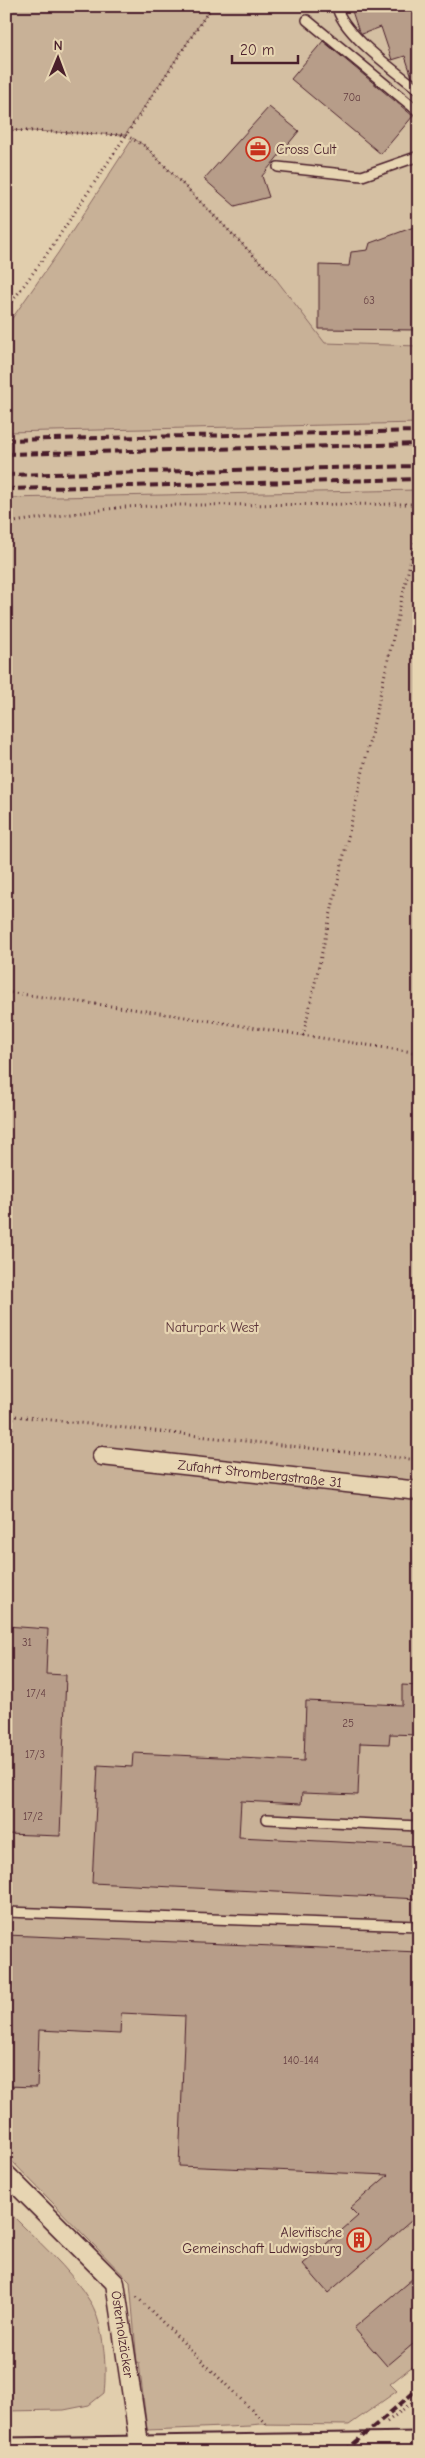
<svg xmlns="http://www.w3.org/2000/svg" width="425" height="2458" font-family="'Comic Neue',sans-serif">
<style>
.built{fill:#d4bfa2}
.green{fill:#c8b197;stroke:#896861}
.building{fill:#b79d89;stroke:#4a1f2b}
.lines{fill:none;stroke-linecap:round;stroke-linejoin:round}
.lane-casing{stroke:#4a1f2b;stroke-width:12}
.street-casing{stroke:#4a1f2b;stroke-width:21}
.secondary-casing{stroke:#4a1f2b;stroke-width:29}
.path{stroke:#4a1f2b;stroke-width:3;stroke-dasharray:1 4;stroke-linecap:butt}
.lane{stroke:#e7d5b2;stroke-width:9}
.street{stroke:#e7d5b2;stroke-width:18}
.secondary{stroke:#e7d5b2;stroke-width:25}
.rail{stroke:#4a1f2b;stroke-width:4;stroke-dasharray:8 4;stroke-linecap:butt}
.labels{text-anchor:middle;stroke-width:4.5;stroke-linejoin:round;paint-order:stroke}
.number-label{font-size:11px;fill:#653e42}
.poi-label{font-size:14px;fill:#4a1f2b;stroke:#e7d5b2;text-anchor:start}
.park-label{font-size:14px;fill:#5d353b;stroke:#e7d5b2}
.street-label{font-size:14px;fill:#4a1f2b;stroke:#e7d5b2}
</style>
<rect width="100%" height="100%" fill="#e1cead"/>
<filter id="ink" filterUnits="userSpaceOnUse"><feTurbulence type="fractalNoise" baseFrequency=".02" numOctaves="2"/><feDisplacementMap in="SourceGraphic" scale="10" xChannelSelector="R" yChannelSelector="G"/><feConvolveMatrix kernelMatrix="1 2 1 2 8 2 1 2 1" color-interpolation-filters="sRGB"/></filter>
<g filter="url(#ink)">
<path class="built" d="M212,6h207v340l-94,-2 -53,-70 -127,-128 -20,-11z
M419,423v67l-413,8v-66z"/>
<path class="green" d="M6,6h206l-87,129 -119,-5z
M133,138l12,8 127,128 53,69 94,3v77l-413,9v-105l52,-74z
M419,490v1871l-29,23 7,7 -48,34 -89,-1 -10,1 1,1 -104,4 -8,-68 -2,1 -7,-81 -124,-127v-1657z
M6,2209c29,30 64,59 85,94 13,22 16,66 13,90l-15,12 -25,5 -58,1z"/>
<path class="building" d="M366,6h53v76l-7,-5 -7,-21 -13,4 -11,-33 -19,7 -4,-5 -6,-18z
M323,41l90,75 -32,38 -90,-75z
M269,107l30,24 -37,45 7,21 -34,9 -31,-27z
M414,227l-2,44h7v59l-100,-1v-64l30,1 2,-14 17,-2 2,-7z
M6,1626l42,3 -2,45 20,1 -6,161 -54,-2z
M402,1685l17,1v49l-29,-1 -1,10 -29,-1 -2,52 -56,-2 -1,11 -60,-3 -2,36 180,9v53l-327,-16 6,-118 34,2 1,-14 171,8 2,-60 96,4z
M6,1935l413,17v262l-91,79 -25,-29 55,-48 -8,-8 38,-33 -209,-9 6,-150 -64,-3 -1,21 -81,-4 -2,57 -31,-1z
M419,2273v66l-32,27 -33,-38z"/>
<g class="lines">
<g class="lane-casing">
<path id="lane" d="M337,6c3,26 61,67 82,84
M307,20l112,92
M278,167l84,9 57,-20
M267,1819l152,7
M6,1912l413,14"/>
</g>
<g class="street-casing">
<g id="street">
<path id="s1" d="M102,1456l317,35"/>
<path id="s2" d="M6,2174l109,109 25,167"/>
</g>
</g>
<g class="secondary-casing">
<path id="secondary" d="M6,2451l413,-6"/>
</g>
<path class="path" d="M6,130l119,5 20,11 127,128
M6,310l45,-62 161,-242
M6,523l117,-16 56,-2 240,-1
M6,992l127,17 286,44
M303,1036l116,-513
M6,1415l413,45
M12,1429l1,-13
M137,2297l129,127
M387,2422l32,-25"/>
<use href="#lane" class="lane"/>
<use href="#street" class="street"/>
<use href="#secondary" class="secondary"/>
<path class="rail" d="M6,440l413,-9
M6,454l413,-10
M6,475l413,-9
M6,489l413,-10
M344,2452l75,-64"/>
</g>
</g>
<defs>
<g id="office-ring" transform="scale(1.25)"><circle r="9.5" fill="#e7d5b2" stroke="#c8321e" stroke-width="1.5"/><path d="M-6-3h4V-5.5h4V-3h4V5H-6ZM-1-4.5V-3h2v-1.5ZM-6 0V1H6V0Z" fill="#c8321e"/></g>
<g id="building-ring" transform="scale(1.25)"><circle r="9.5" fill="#e7d5b2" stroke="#c8321e" stroke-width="1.5"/><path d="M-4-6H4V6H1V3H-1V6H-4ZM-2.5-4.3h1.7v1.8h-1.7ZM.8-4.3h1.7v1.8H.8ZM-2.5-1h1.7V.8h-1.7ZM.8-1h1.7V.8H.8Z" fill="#c8321e"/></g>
</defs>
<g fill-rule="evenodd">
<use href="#office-ring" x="258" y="149"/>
<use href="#building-ring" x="359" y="2240"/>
</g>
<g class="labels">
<g class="number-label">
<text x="352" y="101">70a</text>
<text x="369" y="304">63</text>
<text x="27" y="1646">31</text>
<text x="36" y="1697">17/4</text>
<text x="348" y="1727">25</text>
<text x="35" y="1758">17/3</text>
<text x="33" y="1820">17/2</text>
<text x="301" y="2064">140-144</text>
</g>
<g class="poi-label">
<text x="276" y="154">Cross Cult</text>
<text x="342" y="2237" text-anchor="end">Alevitische<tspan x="342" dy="16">Gemeinschaft Ludwigsburg</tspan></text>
</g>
<g class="park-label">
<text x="212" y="1332">Naturpark West</text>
</g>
<g class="street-label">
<text dy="5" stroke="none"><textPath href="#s1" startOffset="159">Zufahrt Strombergstraße 31</textPath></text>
<text dy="5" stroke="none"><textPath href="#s2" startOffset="206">Osterholzäcker</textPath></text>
</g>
</g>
<rect width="425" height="2458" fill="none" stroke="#e7d5b2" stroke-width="25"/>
<rect x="12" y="12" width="400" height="2433" fill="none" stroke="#4a1f2b" stroke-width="2" filter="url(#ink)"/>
<g transform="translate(58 58) rotate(1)" stroke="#e7d5b2" stroke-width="4" paint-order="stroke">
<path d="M0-4L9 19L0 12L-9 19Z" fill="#4a1f2b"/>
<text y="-8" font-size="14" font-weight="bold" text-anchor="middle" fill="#4a1f2b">N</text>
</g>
<path d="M232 55v8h66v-8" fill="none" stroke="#4a1f2b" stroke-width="2.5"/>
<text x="240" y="55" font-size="15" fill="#4a1f2b" stroke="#e7d5b2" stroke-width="4" paint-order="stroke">20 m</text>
</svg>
